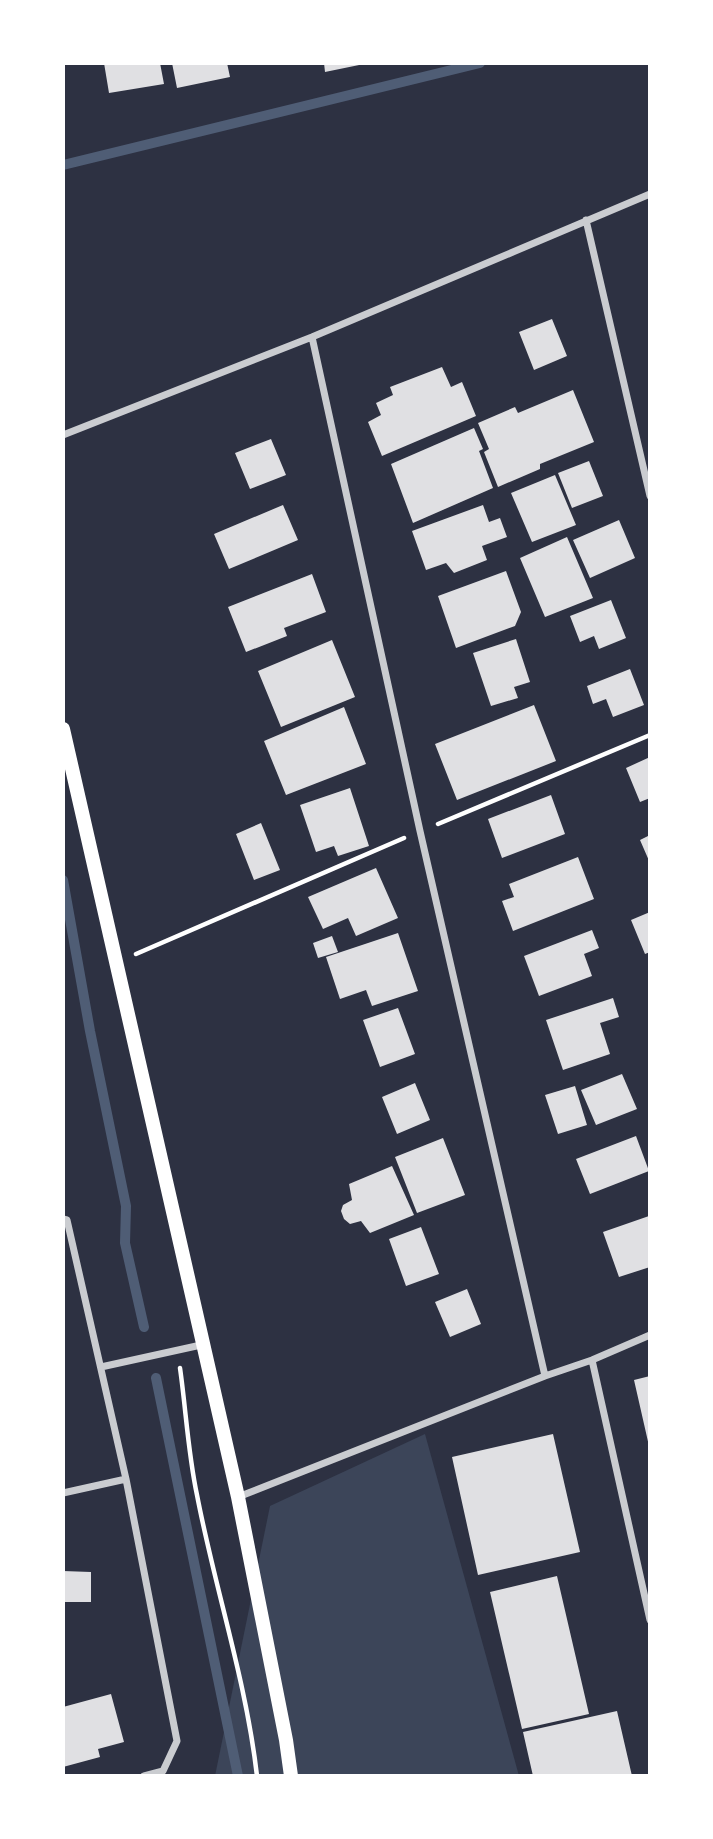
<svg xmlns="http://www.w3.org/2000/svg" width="713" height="1839" font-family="Spectral,serif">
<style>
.green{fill:#3c4559}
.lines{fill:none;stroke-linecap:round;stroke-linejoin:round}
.stream{stroke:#4f5d75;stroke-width:10}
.building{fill:#e0e0e3}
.path{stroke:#fff;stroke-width:4.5}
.minor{stroke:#caccd0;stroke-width:7}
.secondary{stroke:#fff;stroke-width:14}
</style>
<rect width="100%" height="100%" fill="#2d3142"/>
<path class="green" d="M425,1434l94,342h-304l55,-270z"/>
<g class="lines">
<path class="stream" d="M63,165l417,-102
M63,880l27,151 36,175 -1,37 19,84
M156,1378l82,398"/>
</g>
<path class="building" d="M104,63h56l4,21 -55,9z
M172,63h55l3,14 -53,11z
M324,63h40v1l-39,8z
M552,319l15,37 -33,14 -15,-38z
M442,367l9,20 11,-5 14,34 -94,40 -14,-34 13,-7 -5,-12 17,-8 -3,-8z
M573,390l21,52 -54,22v5l-42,18 -14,-35 5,-3 -11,-26 37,-16 3,6z
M474,428l9,21 -4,2 14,37 -80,35 -22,-59z
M271,439l15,36 -36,14 -15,-36z
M589,461l14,35 -31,12 -14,-35z
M555,475l21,50 -44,17 -21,-49z
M283,505l15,35 -69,29 -15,-35z
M483,505l6,17 11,-4 7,19 -25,9 5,14 -33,13 -8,-10 -20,7 -14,-39z
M619,520l16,38 -45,20 -17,-38z
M567,537l26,61 -48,19 -25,-59z
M506,571l15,41 -6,14 -59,22 -18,-52z
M312,574l14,38 -42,16 3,8 -41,16 -18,-45z
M611,600l15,38 -27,11 -5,-13 -14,6 -10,-26z
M516,639l14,43 -16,5 4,11 -27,8 -18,-53z
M332,640l23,57 -74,30 -23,-56z
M630,669l14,36 -31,12 -7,-18 -13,5 -6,-18z
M534,705l22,56 -99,39 -22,-56z
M344,707l22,57 -80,31 -22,-54z
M650,757v41l-10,4 -14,-34z
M350,788l19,58 -31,10 -4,-10 -18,6 -16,-47z
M551,795l14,39 -63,24 -14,-39z
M261,823l19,47 -26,10 -18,-46z
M650,835v28l-10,-23z
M578,857l16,42 -81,32 -11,-30 12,-4 -5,-13z
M376,868l22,50 -42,18 -8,-18 -25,11 -15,-32z
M650,912v40l-5,2 -14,-34z
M592,930l7,18 -15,6 8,22 -53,20 -15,-40z
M398,933l20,58 -46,15 -6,-16 -26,9 -14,-42z
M332,936l6,16 -20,6 -5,-15z
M613,998l6,19 -19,6 10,31 -47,16 -17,-50z
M398,1008l17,46 -35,13 -17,-47z
M622,1074l15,35 -41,16 -15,-35z
M415,1083l15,37 -33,14 -15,-37z
M575,1086l12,39 -29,9 -13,-39z
M636,1136l13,35 -59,23 -14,-35z
M443,1138l22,57 -48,18 -22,-56z
M392,1166l22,49 -44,18 -9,-12 -11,3 -6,-5 -3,-8 2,-6 9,-5 -3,-16z
M649,1216l1,51 -31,10 -16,-45z
M421,1227l18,47 -33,12 -17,-47z
M467,1289l14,35 -31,13 -15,-35z
M650,1376v70h-1l-15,-66z
M553,1434l27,118 -102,23 -26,-118z
M63,1571l28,1v30h-28z
M557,1576l32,138 -67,15 -32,-137z
M111,1694l13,48 -26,7 2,8 -37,10v-60z
M617,1711l15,65h-99l-10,-44z"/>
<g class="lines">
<path class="path" d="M438,824l212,-89
M136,954l268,-116
M180,1368c6,42 8,85 17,127 18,94 49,185 60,281"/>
<path class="minor" d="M586,220l64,276
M312,337l108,494 125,545
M63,435l249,-98 338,-143
M63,1219l4,1 59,259 51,262 -14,30 -19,5
M592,1360l58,260
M101,1367l100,-22
M63,1493l63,-14
M238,1497l307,-121 47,-16 58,-25"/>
<path class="secondary" d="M63,729l175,768 48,243 5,36"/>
</g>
<rect width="713" height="1839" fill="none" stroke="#ffffff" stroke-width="130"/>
</svg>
